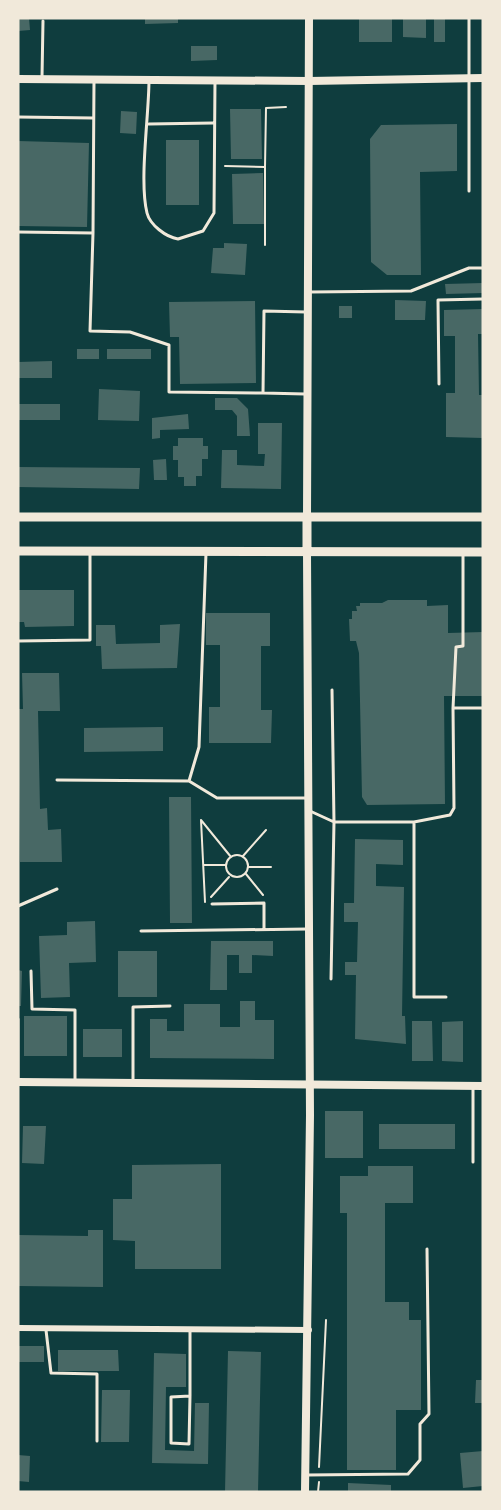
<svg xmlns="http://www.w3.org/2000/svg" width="501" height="1510" font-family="'Noto Serif',serif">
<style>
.building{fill:#486865}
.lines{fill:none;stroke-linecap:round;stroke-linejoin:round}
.path{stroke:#f1e9da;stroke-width:2}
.service{stroke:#f1e9da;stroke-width:3}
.minor{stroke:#f1e9da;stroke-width:6}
.tertiary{stroke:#f1e9da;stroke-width:8}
.secondary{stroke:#f1e9da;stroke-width:8}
.primary{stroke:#f1e9da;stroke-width:9}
</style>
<rect width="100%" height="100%" fill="#0f3d3e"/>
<path class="building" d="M18,18h11l1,12 -12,1z
M145,18h33v5l-33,1z
M359,18h33v24h-33z
M403,18h23v20l-23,-1z
M434,18h11v24h-11z
M191,46h26v14l-26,1z
M230,109h31l1,50h-31z
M121,111l16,1 -1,22 -16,-1z
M457,124v47l-37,1 1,103h-34l-16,-13 -1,-123 11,-14z
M166,140h33v65h-33z
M18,141l71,2 -2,84 -69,-1z
M263,173l1,51h-31l-1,-50z
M224,243l23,1 -2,31 -34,-2 2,-25h11z
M483,283v10l-37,1 -1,-10z
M395,300l31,1 -1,19h-30z
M255,301l1,82 -76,1 -1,-47h-9l-1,-35z
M339,306h13v12h-13z
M483,309v25h-5l1,61h4v43l-37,-1v-44h9v-57h-11v-26z
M77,349h22v10h-22z
M107,349h44v10h-44z
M52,361v17h-34v-16z
M99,389l41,2 -1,30 -41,-1z
M215,398h22l11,11 2,27h-13v-20l-5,-6h-17z
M18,404h42v16h-42z
M188,414l1,15 -29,1v8l-8,1v-21z
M258,423h24l-1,66 -60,-1 1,-38h15v15l27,1 1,-12h-7z
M178,438h25v8h5v13h-6v17h-6v10h-12v-9h-6v-17h-5v-14h5z
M166,459l1,21h-13l-1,-20z
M18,467l122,1 -1,21 -121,-2z
M18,590h56v36l-49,1 -1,-5h-6z
M388,600h39v6l21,-1v28l35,-1v64h-39l1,108 -78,1 -5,-8 -3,-144 -3,-12h-6l-1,-22h3v-8h5l-1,-5h4v-3h22z
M206,613h64v33h-9v64h11l-1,33h-62v-36h11v-62h-14z
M180,624l-3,44 -75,1 -1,-23h-5v-21h19l1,19 44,-1v-18z
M22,673h37l1,38h-22l2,98 7,-1 1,22 13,-1 1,33h-42l-2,-153h5z
M163,727v24l-79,1v-24z
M169,797h22l1,126h-22z
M355,839l48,1v25l-27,-1v22l28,1 -2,129h3l1,28 -51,-5 1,-64h-11v-13h12l1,-40h-14v-19h10z
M95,921l1,41 -27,1 1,34 -29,1 -2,-62 28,-1v-13z
M211,941h62v15l-21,-1v18h-13v-18h-12v35h-17z
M118,951h39v46h-39z
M18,970l4,1 -1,35h-3z
M240,1001h15v19h19v39l-124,-1v-39h17v12h17v-27h36v23h20z
M24,1016h43v40h-43z
M412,1021h20l1,40h-21z
M463,1021v41l-21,-1v-39z
M83,1029h39v28h-39z
M325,1111h38v47h-38z
M379,1124h76v25h-76z
M23,1126h23l-2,38 -22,-1z
M221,1164v105h-86v-28l-22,-1v-41h19v-34z
M368,1166h45v37h-28v99h24v18h12v90h-25v60h-49v-257h-7v-37h28z
M88,1230h15v57l-85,-1v-51l70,1z
M18,1346h26v16h-26z
M58,1350h60l1,21h-61z
M228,1351l33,1 -3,140h-33z
M154,1353l32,1v33h-20l-1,63 29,1 1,-48h14l-1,61 -56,-1z
M476,1380h7v23h-8z
M102,1390h28l-1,52h-28z
M483,1451v35l-20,2 -3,-35z
M18,1455l12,1 -1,26 -11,-1z
M348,1483l43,2v7h-43z"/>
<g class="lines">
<path class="path" d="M225,166l40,1 1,-59 20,-1
M265,245v-78
M201,820l4,82
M201,820l30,37
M226 866a11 11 0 1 1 22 0a11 11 0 1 1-22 0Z
M243,856l23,-26
M204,865h21
M249,867h22
M246,874l17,21
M211,897l18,-20
M319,1467l7,-147
M318,1492l1,-10"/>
<path class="service" d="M42,77l1,-56
M149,80c0,35 -10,101 -2,133 3,12 19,24 31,26l25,-8 11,-18 1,-133
M18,117l75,1
M149,124l64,-1
M469,191v-173
M18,232l75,1 1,-152
M93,233l-3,98 40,1 39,13v47l94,1
M310,292l101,-1 58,-23h14
M439,384l-1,-84 45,-1
M305,394l-42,-1 1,-82 42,1
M206,553l-7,194 -10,34 28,17h90
M18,641l72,-1v-86
M453,708h30
M57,780l132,1
M310,811l24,11h80v175h32
M414,822l36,-7 4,-7 -1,-100 3,-61 7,-1v-93
M212,904l52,-1v25
M18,906l39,-17
M141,931l167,-2
M31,971l1,38 43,1v70
M331,979l3,-157 -2,-132
M18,1019v61
M133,1082v-75l37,-1
M473,1162v-75
M46,1330l5,43 46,1v67
M190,1396l-1,48 -18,-1v-46l19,-1v-67
M307,1475l101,-1 12,-14v-36l9,-10 -2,-165"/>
<path class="minor" d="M18,1328l291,2"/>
<path class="tertiary" d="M18,79l291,2 174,-3
M18,1082l465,4"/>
<path class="secondary" d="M307,518l2,-500
M305,1492l5,-377 -3,-563"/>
<path class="primary" d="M18,517h465
M307,518v34
M18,551l465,1"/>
</g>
<rect width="501" height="1510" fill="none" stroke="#f1e9da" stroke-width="39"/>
</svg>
